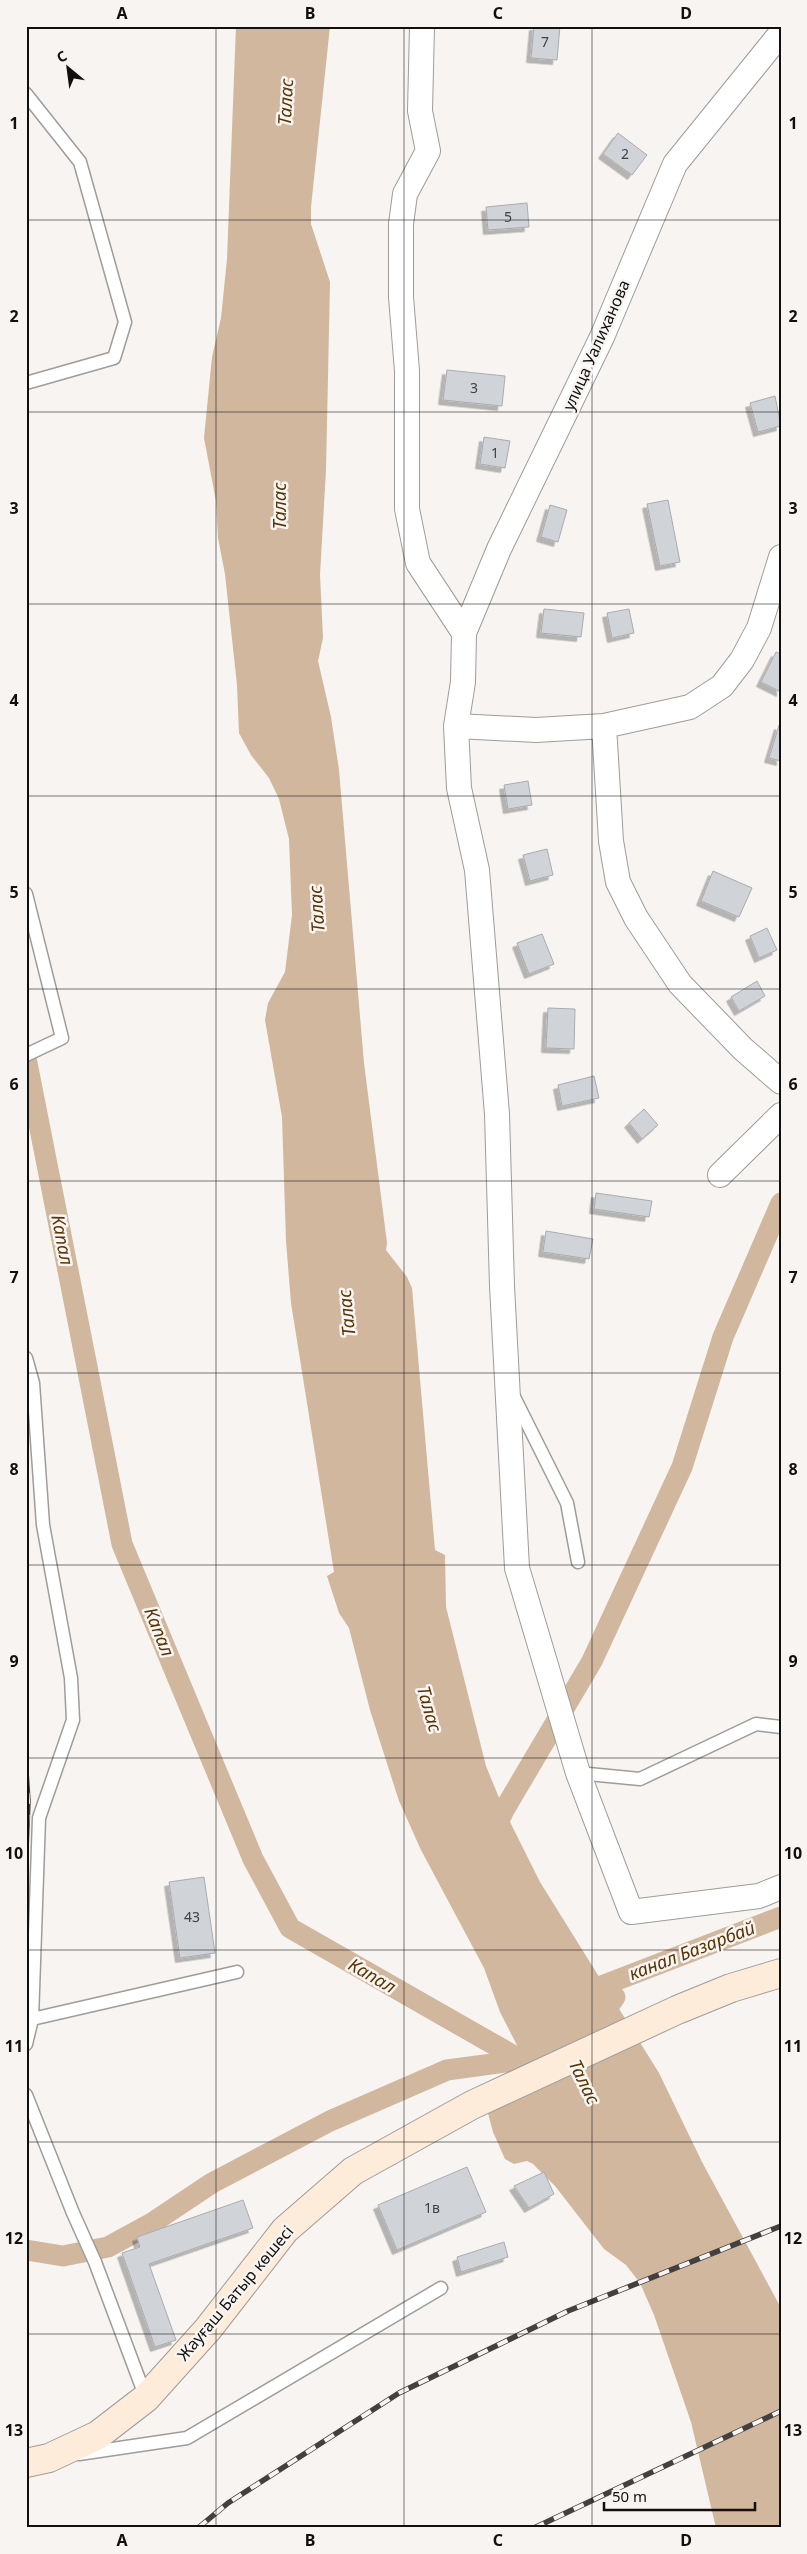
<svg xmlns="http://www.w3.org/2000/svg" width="807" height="2554" font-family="'Noto Sans',sans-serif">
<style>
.water{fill:#d0b79d}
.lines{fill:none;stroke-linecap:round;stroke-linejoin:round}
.canal{stroke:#d0b79d;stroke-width:21}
.building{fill:#d0d3d7;stroke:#a9acaf;filter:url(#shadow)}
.lane-casing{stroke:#9f9c99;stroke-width:15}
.street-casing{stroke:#9f9c99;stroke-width:26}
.secondary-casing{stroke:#9f9c99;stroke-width:30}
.lane{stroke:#fff;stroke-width:12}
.street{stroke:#fff;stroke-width:24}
.secondary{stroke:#fdecd9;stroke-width:28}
.rail-casing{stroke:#42413f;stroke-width:5.5}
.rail{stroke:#f7f4f1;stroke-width:4;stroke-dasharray:11;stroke-linecap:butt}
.grid{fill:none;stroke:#11100f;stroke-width:1;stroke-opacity:0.55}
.labels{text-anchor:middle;stroke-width:5;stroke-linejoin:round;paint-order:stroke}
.number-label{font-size:14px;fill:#414141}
.street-label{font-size:16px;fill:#11100f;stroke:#f7f4f1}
.water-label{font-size:18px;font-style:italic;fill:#583505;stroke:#f7f4f1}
.neatline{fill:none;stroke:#11100f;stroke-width:2}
.grid-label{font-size:16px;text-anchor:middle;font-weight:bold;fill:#11100f}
</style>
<defs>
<filter id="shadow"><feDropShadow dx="-4.5" dy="4.5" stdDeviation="0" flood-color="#0004"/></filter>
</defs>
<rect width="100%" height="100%" fill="#f7f4f1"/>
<path class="water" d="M236,26h94l-19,181v17l19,58 -4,188 -6,105 3,63 -5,23 13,56 8,53 25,293 23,180 -1,7 21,27 5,11 23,262 10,5 1,52 40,159 18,44 36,72 119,191 43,89 79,146v220h-65l-25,-106 -37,-107 -14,-32 -14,-18 -22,-16 -49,-63 -22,-22 -6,-3 -13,3 -9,-5 -12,-27 -8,-30 6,-12 31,-25 1,-8 -23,-45 -16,-44 -63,-118 -22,-49 -29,-91 -21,-82 -10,-15 -12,-37 7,-4 -43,-269 -5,-62 -4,-124 -17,-97 3,-17 17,-31 7,-57 -3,-76 -10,-40 -10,-21 -18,-23 -12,-22 -2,-48 -12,-111 -7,-36 -2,-37 -12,-63 8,-81 9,-39 6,-59z"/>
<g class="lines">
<path class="canal" d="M26,1058l96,486 131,315 37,69 231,132
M492,1835l12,-25 88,-149 90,-194 41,-130 58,-134
M603,2025l5,-18 7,-10 -11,-12 177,-68
M26,2250l37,6 45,-9 44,-24 60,-40 118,-62 117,-51 74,-10 1,4"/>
</g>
<path class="building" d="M534,26h26l-3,34 -26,-2z
M618,133l29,22 -15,20 -29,-21z
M527,203l2,24 -41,3 -2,-23z
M447,370l58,6 -3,30 -59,-6z
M775,396l6,30 -23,6 -8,-29z
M484,437l26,4 -5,27 -25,-4z
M668,500l12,62 -20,4 -13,-62z
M550,505l17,5 -9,32 -17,-5z
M544,609l40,4 -3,24 -40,-4z
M629,609l5,24 -22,5 -5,-25z
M776,652l5,2v38l-20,-10z
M779,725l2,1v35l-12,-3z
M528,781l4,24 -24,4 -4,-24z
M547,849l6,26 -23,6 -7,-26z
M713,871l39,17 -13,29 -38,-16z
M767,928l10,22 -18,8 -9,-22z
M542,934l12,30 -25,10 -12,-31z
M757,981l8,15 -26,15 -8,-14z
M548,1008l27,1 -1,40 -28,-1z
M594,1076l5,22 -37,8 -4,-21z
M644,1109l14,16 -16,14 -13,-16z
M596,1193l56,8 -3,16 -55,-8z
M546,1231l47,8 -4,20 -46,-7z
M204,1877l11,76 -35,5 -11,-76z
M467,2167l19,45 -89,38 -19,-45z
M544,2172l10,22 -25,14 -15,-22z
M243,2200l10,28 -104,36 27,76 -21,7 -33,-94 18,-6 -3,-10z
M504,2242l4,15 -47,15 -4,-15z"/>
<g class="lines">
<g class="lane-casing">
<path id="lane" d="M26,94l54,68 45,160 -11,36 -88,25
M26,894l36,144 -36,17
M26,1358l7,25 10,142 28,153 2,42 -34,98 -7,201 205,-47
M513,1395l54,108 11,59
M578,1773l62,6 116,-55 25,3
M26,2044l6,-25
M26,2095l47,118 22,49 51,136
M79,2454l108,-16 254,-150"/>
</g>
<g class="street-casing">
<path id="street" d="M422,26l-2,85 8,40 -23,43 -4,30v73l6,74v138l11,54 46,70
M781,33l-106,131 -73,173 -103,212 -35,84 -1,49 -7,44 3,62 18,82 20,244 5,172 15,282 61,205 53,139 128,-16 22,-9
M456,726l80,4 68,-4 86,-19 32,-21 20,-26 17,-32 22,-71
M604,726l7,115 7,41 18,36 44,66 63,65 38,33
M720,1175l61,-60"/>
</g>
<g class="secondary-casing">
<path id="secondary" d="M26,2463l23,-5 49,-23 48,-37 62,-69 77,-99 68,-59 119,-66 205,-95 54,-22 50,-15"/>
</g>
<use href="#lane" class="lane"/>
<use href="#street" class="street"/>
<use href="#secondary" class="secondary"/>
<g class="rail-casing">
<path id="rail" d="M26,1771l2,30 -2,49
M198,2528l30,-25 171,-110 169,-82 213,-85
M534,2528l247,-117"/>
</g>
<use href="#rail" class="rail"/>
</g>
<path class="grid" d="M216,26v2502M404,26v2502M592,26v2502M26,220h755M26,412h755M26,604h755M26,796h755M26,989h755M26,1181h755M26,1373h755M26,1565h755M26,1758h755M26,1950h755M26,2142h755M26,2334h755"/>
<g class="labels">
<g class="number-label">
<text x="545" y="47">7</text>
<text x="625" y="159">2</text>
<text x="508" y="222">5</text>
<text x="474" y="393">3</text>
<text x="495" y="458">1</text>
<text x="192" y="1922">43</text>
<text x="432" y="2213">1в</text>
</g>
<g class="street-label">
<text transform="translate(596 345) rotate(-66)" y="6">улица Уалиханова</text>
<text transform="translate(235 2293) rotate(-50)" y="6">Жауғаш Батыр көшесі</text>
</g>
<g class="water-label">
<text transform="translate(286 102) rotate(-87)" y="6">Талас</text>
<text transform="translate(280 506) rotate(-90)" y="6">Талас</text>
<text transform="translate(317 909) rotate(-94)" y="6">Талас</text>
<text transform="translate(62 1240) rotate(79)" y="6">Капал</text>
<text transform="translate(347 1313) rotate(-96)" y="6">Талас</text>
<text transform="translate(159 1632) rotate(68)" y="6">Капал</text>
<text transform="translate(429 1709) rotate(74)" y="6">Талас</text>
<text transform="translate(692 1951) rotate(-21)" y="6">канал Базарбай</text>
<text transform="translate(372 1976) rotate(30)" y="6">Капал</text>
<text transform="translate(584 2082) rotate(64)" y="6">Талас</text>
</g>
</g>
<rect width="807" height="2554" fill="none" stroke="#f7f4f1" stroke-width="55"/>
<g transform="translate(68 68) rotate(331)" stroke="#f7f4f1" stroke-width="4" paint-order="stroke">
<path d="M0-4L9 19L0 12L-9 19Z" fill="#11100f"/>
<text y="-8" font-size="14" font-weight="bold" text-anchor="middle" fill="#11100f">С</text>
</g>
<path d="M604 2502v8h151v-8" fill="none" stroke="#11100f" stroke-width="2.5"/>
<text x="612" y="2502" font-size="15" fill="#11100f" stroke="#f7f4f1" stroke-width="4" paint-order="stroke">50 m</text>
<rect x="28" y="28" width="752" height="2498" class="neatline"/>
<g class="grid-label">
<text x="122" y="19">A</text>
<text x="310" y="19">B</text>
<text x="498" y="19">C</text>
<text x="686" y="19">D</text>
<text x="14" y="129">1</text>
<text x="793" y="129">1</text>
<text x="14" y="322">2</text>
<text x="793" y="322">2</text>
<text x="14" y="514">3</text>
<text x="793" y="514">3</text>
<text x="14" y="706">4</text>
<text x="793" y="706">4</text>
<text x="14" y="898">5</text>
<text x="793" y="898">5</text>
<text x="14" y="1090">6</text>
<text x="793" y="1090">6</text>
<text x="14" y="1283">7</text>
<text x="793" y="1283">7</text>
<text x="14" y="1475">8</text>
<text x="793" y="1475">8</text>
<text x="14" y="1667">9</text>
<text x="793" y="1667">9</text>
<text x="14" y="1859">10</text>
<text x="793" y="1859">10</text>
<text x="14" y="2052">11</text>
<text x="793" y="2052">11</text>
<text x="14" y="2244">12</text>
<text x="793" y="2244">12</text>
<text x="14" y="2436">13</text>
<text x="793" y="2436">13</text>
<text x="122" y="2546">A</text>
<text x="310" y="2546">B</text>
<text x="498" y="2546">C</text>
<text x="686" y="2546">D</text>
</g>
</svg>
